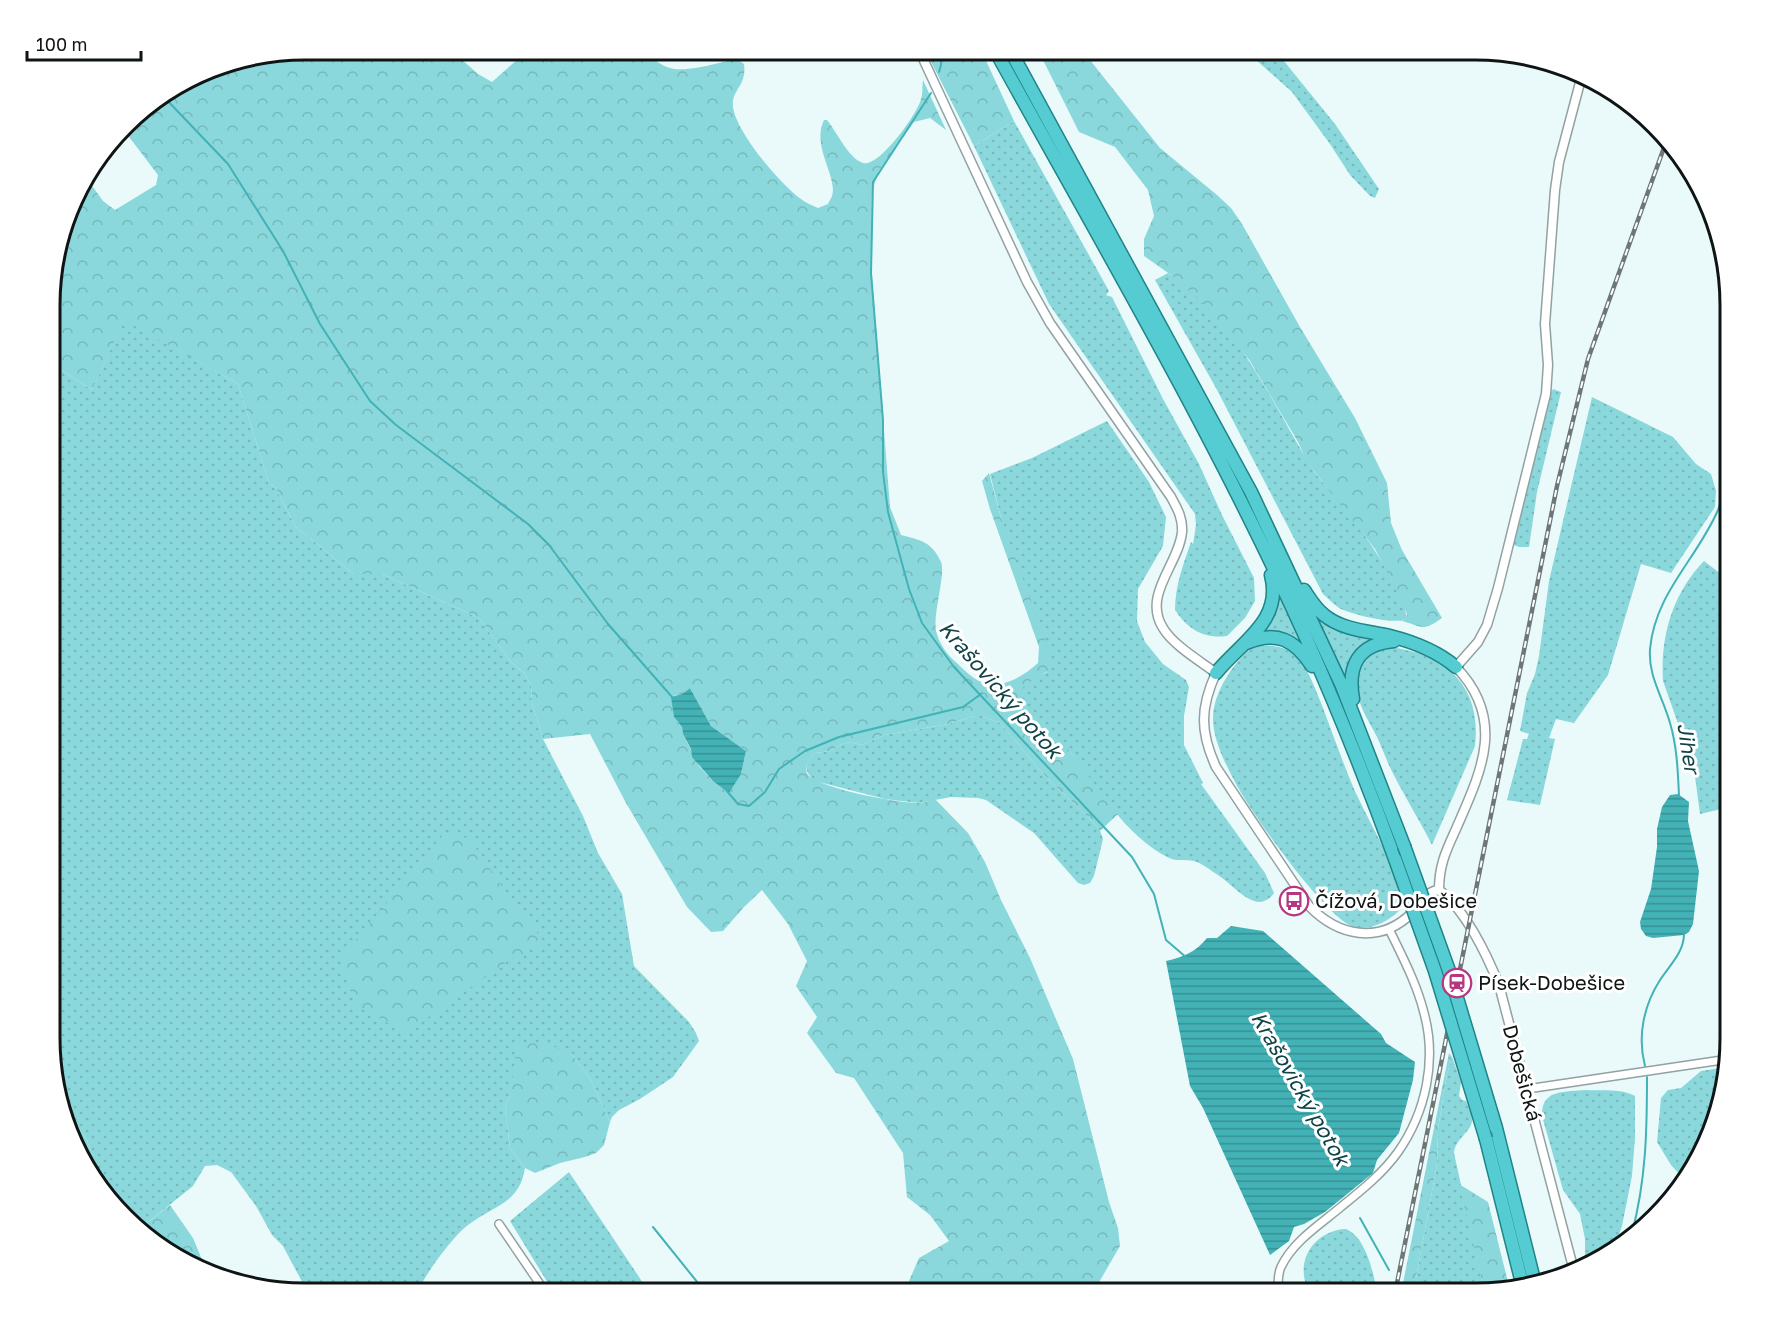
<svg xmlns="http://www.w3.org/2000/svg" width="1780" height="1343" font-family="'Golos Text',sans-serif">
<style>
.grass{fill:url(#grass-dots)}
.forest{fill:url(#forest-crowns);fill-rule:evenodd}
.water{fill:url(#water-rules)}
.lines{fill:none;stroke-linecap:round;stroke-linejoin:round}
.stream{stroke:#42b2b6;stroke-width:2}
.minor-casing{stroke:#92a1a1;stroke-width:10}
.tertiary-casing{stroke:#92a1a1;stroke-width:11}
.trunk-casing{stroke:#208488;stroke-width:15}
.minor{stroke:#fff;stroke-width:7}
.tertiary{stroke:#fff;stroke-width:8}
.trunk{stroke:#54ccd2;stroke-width:12}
.rail-casing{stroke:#6e7778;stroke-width:4.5}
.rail{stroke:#fff;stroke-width:2;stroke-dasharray:7;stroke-linecap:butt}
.trunk-bridge-casing{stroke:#208488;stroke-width:15;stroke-linecap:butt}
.trunk-bridge{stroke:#54ccd2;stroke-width:12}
.labels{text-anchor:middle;stroke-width:6;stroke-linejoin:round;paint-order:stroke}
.poi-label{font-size:20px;fill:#0f1415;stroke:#fff;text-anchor:start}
.street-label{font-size:20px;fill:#0f1415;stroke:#fff}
.water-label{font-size:21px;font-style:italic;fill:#104345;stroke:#fff}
.rim{fill:none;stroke:#0f1415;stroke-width:3}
</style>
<defs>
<pattern id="grass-dots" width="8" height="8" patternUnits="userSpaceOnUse" patternTransform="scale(1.5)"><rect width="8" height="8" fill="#8ad8db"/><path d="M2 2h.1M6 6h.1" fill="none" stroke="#76b8bb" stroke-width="1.8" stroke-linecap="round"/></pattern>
<pattern id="forest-crowns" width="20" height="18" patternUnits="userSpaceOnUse" patternTransform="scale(1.5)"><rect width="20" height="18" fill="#8ad8db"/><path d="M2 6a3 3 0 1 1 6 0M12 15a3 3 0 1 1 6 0" fill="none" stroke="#76b8bb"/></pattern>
<pattern id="water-rules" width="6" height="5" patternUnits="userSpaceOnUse" patternTransform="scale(1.5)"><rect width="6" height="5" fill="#42b2b6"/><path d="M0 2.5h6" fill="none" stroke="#369093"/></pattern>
</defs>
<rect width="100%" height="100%" fill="#eafafa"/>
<path class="grass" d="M1245,50h30l60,74 44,65 -4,9 -5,-2 -20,-21 -20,-31 -38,-52z
M1014,121l95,170 -3,4 6,2 51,102 36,65 23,51 32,63 1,23 -10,17 -18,18c-24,3 -39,-7 -52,-26 0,-24 8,-45 16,-68l2,2 3,-19 -1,-11 -146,-210 -75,-158z
M1168,273c66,45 101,123 140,189 8,14 21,27 31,39 22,28 42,56 58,88 4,8 10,20 9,30 -11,6 -52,-4 -65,-10 -6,-3 -12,-10 -18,-15l-107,-206 -61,-108z
M124,319l114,65 31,99 6,4 21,40 58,47h28l97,44 32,44 14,12 6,11 1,18 11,36 40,77 15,37 24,41 12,72 55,56 7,11 3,8 -26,36 -33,22 -21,11 -7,7 -2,5 -19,-42 -20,-27 -61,42 -5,13 5,40 15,20c-6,37 -32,37 -57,57 -15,11 -44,51 -51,68h-109l-25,-47 -11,-11 -16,-29 -25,-34 -14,-7 -12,1 -12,20 -46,37 -22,-16 -27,-35 -11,-32 -24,-35 -13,-50 2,-691 40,26z
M1553,389l8,3 -24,100 -8,55h-10l-5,-2 36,-151z
M1592,397l81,40 23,27 15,10 5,17 -1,16 -44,66 -30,-9 -33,111 -34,48 -18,-4 -7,19 6,1 -15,66 -33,-5 16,-61h4l2,-5 -9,-3 7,-38 8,-19 4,-18 10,-75z
M1107,421l42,61 17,35 -3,29 -25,43 -1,32 8,21 18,22 23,16 3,7 -5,29v29l19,38 -2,1 64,89 9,20c-17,24 -39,-7 -56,-18 -7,-4 -16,-12 -24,-14 -9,-2 -18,1 -27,-4 -31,-16 -57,-50 -77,-77 -8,-10 -14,-21 -22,-30 -13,-14 -55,-30 -50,-56 3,-12 19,-17 29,-22l-46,-154 -11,-44 42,-16z
M1704,561l26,20v226l-30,7 -6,-45 -31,-88c-3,-45 10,-88 41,-120z
M1277,592l26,55 -48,-11z
M1316,615l65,23 -35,43z
M1255,645c16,1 32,0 43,13 12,14 18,33 25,50 10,27 20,55 31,81 14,32 49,87 47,120 -13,13 -32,23 -49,17 -28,-10 -102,-115 -117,-144 -10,-19 -22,-42 -22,-64 0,-26 22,-58 42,-73z
M1390,647c56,7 92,39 85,99l-43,99c-14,-28 -31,-54 -44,-82 -4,-9 -7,-18 -11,-26 -8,-16 -20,-32 -20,-51 0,-22 13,-34 33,-39z
M975,716h7l18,7 45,53 47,45 8,10 3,8 -9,37 -4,7 -6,2 -6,-2 -44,-50 -48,-33 -8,-2 -27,-1 -32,6 -34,-4 -70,-18c-12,-11 -11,-17 0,-28l16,-2 9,-6 10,-3 12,3 22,-10 64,-11z
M1452,1057l9,25 -2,14 3,4 4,1c2,5 6,14 6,20 -1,11 -17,18 -18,32l29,132 -3,7 -5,1h-58l-1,-15 21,-113 1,-36 9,-55z
M1727,1067l-16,69 -27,43 -13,-14 -14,-23 4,-44 7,-8 13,-2 20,-17z
M1586,1090c16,1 35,-2 49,6v41l-3,39 -10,50 -7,20 -30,22v-29l-5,-25 -17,-24 -21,-74c-1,-27 23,-24 44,-26z
M569,1172l74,111 -10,10h-79l-44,-72z
M1346,1229c20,8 28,45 31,64h-66c-2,-4 -5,-7 -6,-12 -7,-27 14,-51 41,-52z"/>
<path class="forest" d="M305,50h146l27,24 14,8 36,-32h114c8,7 18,15 28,18 15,5 51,-6 67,-9l7,5c3,23 -13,25 -11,43 3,25 47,77 68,92 5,4 11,6 17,9l10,-4c1,-3 3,-5 4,-8 6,-19 -21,-50 -8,-76h3c10,12 21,38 36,43 16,5 55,-50 58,-64 2,-5 1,-13 2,-19l23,50 -16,-12 -16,4 -35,49 -7,20 -1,73 19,243 11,28c20,5 31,7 40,27 5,10 -8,52 -5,68 2,13 12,26 22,34 7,7 16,16 26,19 19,6 41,-8 54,-20l1,-16 -49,-138 -8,-28 7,-8 12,45 51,141v8c-11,11 -27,13 -34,28l5,17 11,13 32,22 52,67 -18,17 -8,-10 -47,-45 -45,-53 -18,-7h-7l-27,8 -64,11 -22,10 -12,-3 -10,3 -9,6 -16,2c-5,5 -11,12 -8,20 7,15 92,30 110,30 6,0 12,-2 18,-4l33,34 17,29 16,38 29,58 43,101 36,143 9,26 2,18 -22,38 2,9h-187l-7,-5 13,-30 30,-17 -19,-26 -23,-18 -4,-44 -49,-75 -18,-5 -29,-40 10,-16 -21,-31 11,-25 -19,-37 -26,-34 -18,17 -21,24 -12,1 -24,-25 -61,-104 -36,-69 -47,5 -11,-36 -1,-18 -6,-11 -14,-12 -32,-44 -97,-44h-28l-58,-47 -21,-40 -6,-4 -31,-99 -114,-64 -32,70 -40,-26v-93l32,-94 1,-1 18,25 12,9 41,-25 2,-10 -35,-46 14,-16 85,-50zM690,688l21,38 35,25 -5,23 -28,7 -14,-15 -16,-32 -1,-7 -8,-10 -1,-21 9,-2z
M925,50h56l33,71 -40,25z
M1035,50h47l78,98 57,47 14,13 11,16 58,103 55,91 32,65 4,40 11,27 40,68c-20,14 -18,9 -40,3l4,-3 1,-4 -9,-22 -23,-43 -68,-87 -9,-20 -48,-81 -47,-58 -32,-28 -27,-19v-17l10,-23 -6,-26 -33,-43 -36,-15 -35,-70z
M443,835l26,3 34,50 42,55 -34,16 -105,74 -51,-28 -15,-46z
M535,1042l15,3 21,8 20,27 19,42 -6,23 -8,8 -11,4 -25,6 -25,10 -10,-5 -15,-20 -5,-40 5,-13 7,-50z
M1449,1053l3,4 -5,17 -9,55 -1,36 -21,113 1,15h-16z
M63,1105l24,35 11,32 27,35 22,16 23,-18 23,33 15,36 -71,-44 -61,-78z
M1459,1184l29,18 21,84 -29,6 3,-7z"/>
<path class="water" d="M690,688l21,38 35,25 -5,23 -12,19 -16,-12 -21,-24 -1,-8 -8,-15 -1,-7 -8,-10 -3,-20 11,-3z
M1678,794l11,8 -1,19 11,50 -6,53 -4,8 -5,3 -31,3 -7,-2 -5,-7 -1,-7 11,-33 6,-42v-18l5,-22 8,-12z
M1231,926l32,5 118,103 5,9 29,19 -2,18 -14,53 -22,27 -4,13 -48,39 -21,12 -10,3 -5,14 -19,14 -67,-147 -13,-22 -24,-125c17,-4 30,-9 41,-23h10z"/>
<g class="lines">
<path class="stream" d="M939,72l2,-7v-15
M931,93l-58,89 -2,91 12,147v52l5,40 21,77 13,34 32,44 178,190 22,37 12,46 21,18
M164,97l64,67 55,87 37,73 50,77 26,24 132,99 21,21 59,79 64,73
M726,790l12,14 11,2 16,-14 14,-23 26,-18 34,-14 124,-30 18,-13
M1679,796c-1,-23 -2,-50 -9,-73 -7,-26 -22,-46 -20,-74 5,-56 47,-90 68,-139 7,-17 9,-44 12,-63
M1645,1066c-8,-30 -1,-61 15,-86 10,-15 24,-28 24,-46
M1360,1218l29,52
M653,1227l53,66
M1632,1233c14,-53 15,-102 15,-156"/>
<g class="minor-casing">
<path id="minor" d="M1527,1089l202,-30
M499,1224l47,69
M1277,1293c2,-8 0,-18 4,-26 12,-26 40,-43 61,-61 20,-16 41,-33 56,-54 28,-40 39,-92 26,-139 -7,-29 -22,-57 -35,-84"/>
</g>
<g class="tertiary-casing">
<path id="tertiary" d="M919,50l108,232 23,41 121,174c6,11 12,21 11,35 -3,32 -40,63 -19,96 10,17 37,33 53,45 -16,35 -16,59 0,94l93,139c29,30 70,39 103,7 9,-8 13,-22 27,-23
M1439,890c0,-25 7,-39 17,-61 25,-57 51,-109 0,-162l22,-25 9,-17 11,-37 48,-194 2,-29 -3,-41 10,-134 4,-28 23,-87
M1439,890c26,19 48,65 60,95l75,286"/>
</g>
<g class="trunk-casing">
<path id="trunk" d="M995,50c107,194 221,387 312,590 32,72 61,145 88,219
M1010,50l241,442 91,194 62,160
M1304,590c6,9 11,18 20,25 18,15 44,16 66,21 24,6 47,15 66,31
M1246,643c31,-13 49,-3 66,23
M1216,673c26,-32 67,-52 55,-98
M1353,699c-6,-33 5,-55 41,-58
M1496,1128l38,152
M1486,1139l36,144"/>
</g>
<use href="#minor" class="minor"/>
<use href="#tertiary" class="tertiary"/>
<use href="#trunk" class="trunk"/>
<g class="rail-casing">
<path id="rail" d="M1395,1293l162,-807 31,-127 78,-217"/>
</g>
<use href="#rail" class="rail"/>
<g class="trunk-bridge-casing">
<path id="trunk-bridge" d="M1404,846l44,122 48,160
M1395,859l40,112 51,168"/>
</g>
<use href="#trunk-bridge" class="trunk-bridge"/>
</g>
<defs>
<g id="bus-ring" transform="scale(1.5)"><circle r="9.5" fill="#fff" stroke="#b63681" stroke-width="1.5"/><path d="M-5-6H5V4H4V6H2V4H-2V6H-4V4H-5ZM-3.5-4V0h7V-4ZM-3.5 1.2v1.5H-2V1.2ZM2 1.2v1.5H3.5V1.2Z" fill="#b63681"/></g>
<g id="station-ring" transform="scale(1.5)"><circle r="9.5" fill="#fff" stroke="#b63681" stroke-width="1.5"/><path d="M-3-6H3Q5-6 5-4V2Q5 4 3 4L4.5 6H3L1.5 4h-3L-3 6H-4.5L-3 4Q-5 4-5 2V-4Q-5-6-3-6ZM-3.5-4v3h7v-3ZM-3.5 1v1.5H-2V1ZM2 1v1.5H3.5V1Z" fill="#b63681"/></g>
</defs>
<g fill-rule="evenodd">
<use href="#bus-ring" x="1294" y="901"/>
<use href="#station-ring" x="1457" y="983"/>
</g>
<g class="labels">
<g class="poi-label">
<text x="1315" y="908">Čížová, Dobešice</text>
<text x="1478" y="990">Písek-Dobešice</text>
</g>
<g class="street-label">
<text transform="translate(1522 1073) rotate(75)" y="7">Dobešická</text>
</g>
<g class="water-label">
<text transform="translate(1000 690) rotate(49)" y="7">Krašovický potok</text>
<text transform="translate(1688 748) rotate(81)" y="7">Jiher</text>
<text transform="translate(1300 1089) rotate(60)" y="7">Krašovický potok</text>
</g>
</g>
<path d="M0 0H1780V1343H0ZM305 60H1475A245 245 0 0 1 1720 305V1038A245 245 0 0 1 1475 1283H305A245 245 0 0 1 60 1038V305A245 245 0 0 1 305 60Z" fill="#fff" fill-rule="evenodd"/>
<path class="rim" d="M305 60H1475A245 245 0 0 1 1720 305V1038A245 245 0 0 1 1475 1283H305A245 245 0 0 1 60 1038V305A245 245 0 0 1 305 60Z"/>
<path d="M27 51v9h114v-9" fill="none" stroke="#0f1415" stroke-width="3"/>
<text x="36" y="51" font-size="18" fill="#0f1415" stroke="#ffffff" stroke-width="4.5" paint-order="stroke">100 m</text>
</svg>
